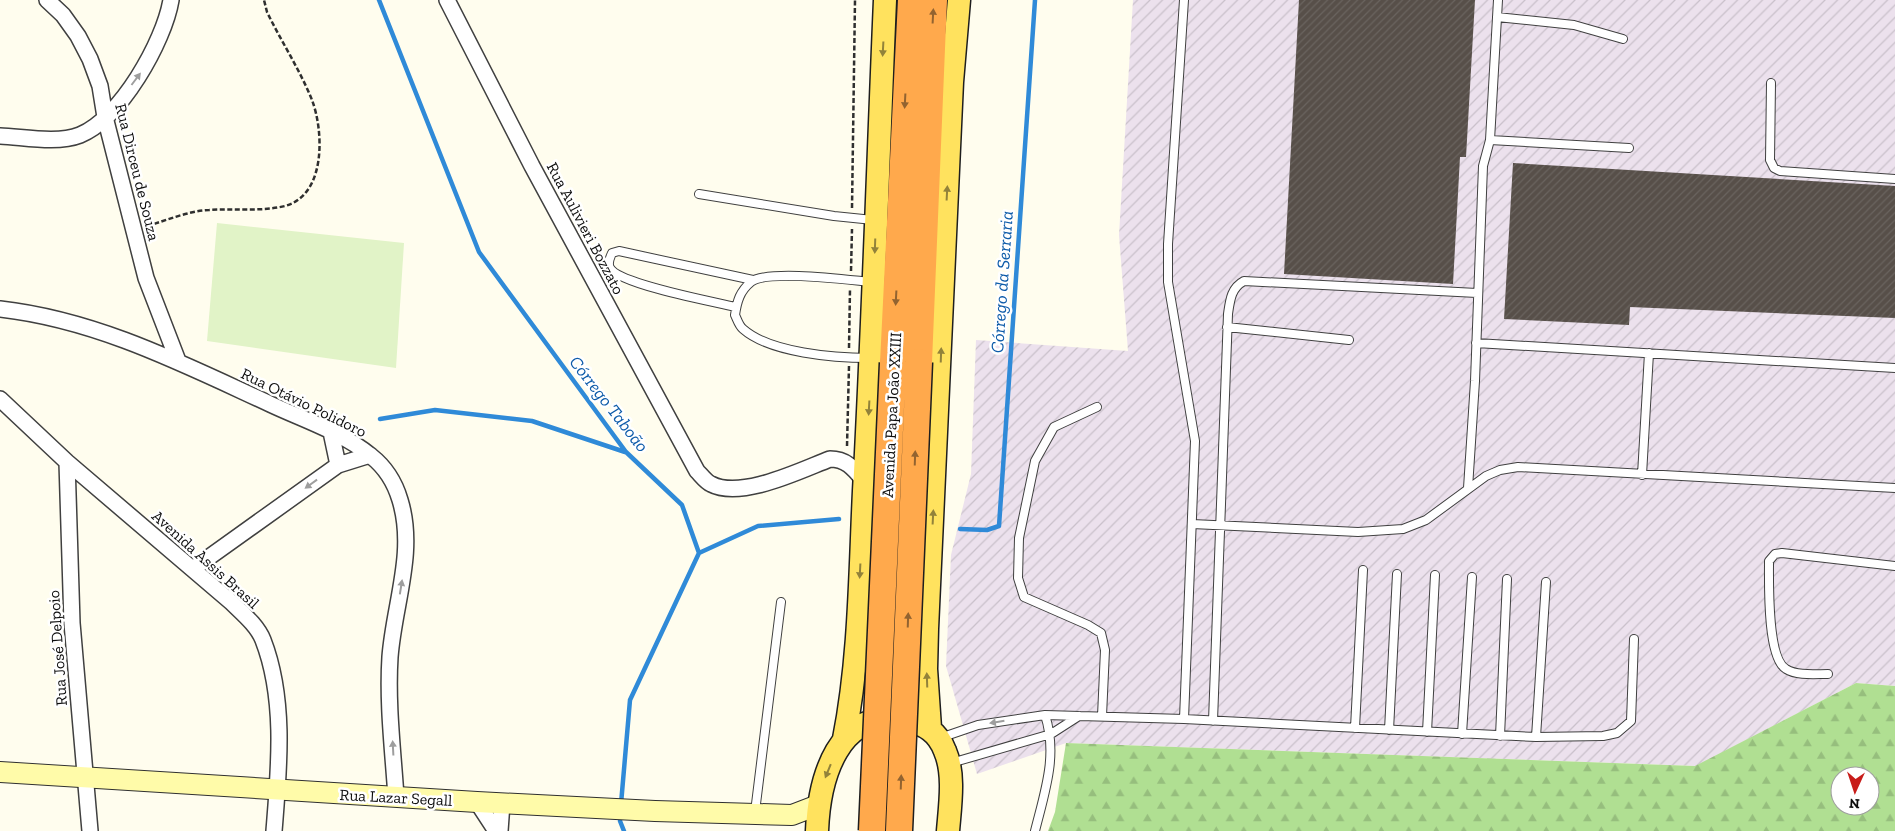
<svg xmlns="http://www.w3.org/2000/svg" width="1895" height="831" font-family="'Zilla Slab',serif">
<style>
.industrial{fill:url(#industrial-furrows)}
.forest{fill:url(#forest-firs);fill-rule:evenodd}
.pitch{fill:#e1f3c7}
.lines{fill:none;stroke-linecap:round;stroke-linejoin:round}
.stream{stroke:#2f8ad8;stroke-width:4.5}
.building{fill:url(#building-hatch)}
.lane-casing{stroke:#404040;stroke-width:10}
.street-casing{stroke:#404040;stroke-width:18}
.secondary-casing{stroke:#2f2f2f;stroke-width:22}
.primary-casing{stroke:#1e1e1e;stroke-width:25}
.highway-casing{stroke:#1e1e1e;stroke-width:29}
.path{stroke:#2f2f2f;stroke-width:2.5;stroke-dasharray:5 2.5;stroke-linecap:butt}
.lane{stroke:#fff;stroke-width:8}
.street{stroke:#fff;stroke-width:15}
.secondary{stroke:#fffba9;stroke-width:20}
.primary{stroke:#ffe25e;stroke-width:22}
.highway{stroke:#ffa94c;stroke-width:26}
.highway-bridge-casing{stroke:#1e1e1e;stroke-width:29;stroke-linecap:butt}
.highway-bridge{stroke:#ffa94c;stroke-width:26}
.oneway{fill:#926330}
.oneway2{fill:#92823a}
.oneway3{fill:#9e9e9e}
.labels{text-anchor:middle;stroke-width:5;stroke-linejoin:round;paint-order:stroke}
.street-label{font-size:16px;fill:#0d0d0d;stroke:#fff}
.water-label{font-size:18px;font-style:italic;fill:#0d5ba9;stroke:#fff}
</style>
<defs>
<pattern id="industrial-furrows" width="10" height="10" patternUnits="userSpaceOnUse" patternTransform="scale(1.25)"><rect width="10" height="10" fill="#ece1ed"/><path d="M-1 1l2-2M0 10L10 0M9 11l2-2" fill="none" stroke="#c9c0ca"/></pattern>
<pattern id="forest-firs" width="22" height="20" patternUnits="userSpaceOnUse" patternTransform="scale(1.25)"><rect width="22" height="20" fill="#b0df92"/><path d="M5 1l3.5 6h-7zM16 11l3.5 6h-7z" fill="#96be7d"/></pattern>
<pattern id="building-hatch" width="6" height="6" patternUnits="userSpaceOnUse" patternTransform="scale(1.25)"><rect width="6" height="6" fill="#574f49"/><path d="M-1 1l2-2M0 6l6-6M5 7l2-2" fill="none" stroke="#6a645f"/></pattern>
</defs>
<rect width="100%" height="100%" fill="#fffdee"/>
<path class="industrial" d="M1133,0h762v686l-39,-3 -160,83 -630,-23 -89,31 -31,-108 5,-111 20,-81 5,-134 152,11 -9,-116z"/>
<path class="forest" d="M1856,683l39,3v145h-847l7,-19 11,-69 629,23zM1840,776h30v30h-30z"/>
<path class="pitch" d="M217,223l187,20 -8,125 -189,-27z"/>
<g class="lines">
<path class="stream" d="M379,0l100,252 147,200 56,53 17,48 -69,147 -9,104
M380,419l55,-9 97,11 93,31
M960,529l27,1 12,-4 36,-526
M699,553l59,-27 81,-7
M621,814l-1,7 4,10"/>
</g>
<path class="building" d="M1299,0h176l-9,157h-6l-7,127 -169,-10z
M1513,163l382,23v132l-265,-11 -1,18 -125,-6z"/>
<g class="lines">
<g class="lane-casing">
<path id="lane" d="M1497,17l77,8 49,14
M1771,83l-1,77 4,8 6,3 115,8
M1490,140l139,8
M699,194l135,22 39,4
M736,307c-22,-5 -117,-23 -126,-39 -3,-5 0,-10 2,-15l7,-2 134,29
M1227,327l122,13
M1476,343l419,25
M870,358c-35,0 -100,-5 -127,-29 -4,-3 -6,-10 -8,-14 2,-14 5,-24 16,-33 16,-13 98,-2 120,0
M1097,407l-43,20 -19,34 -16,77 -1,40 6,19 64,28 13,8 4,17 -3,66
M1642,475l7,-122
M1468,488l7,-107 8,-215 7,-26 8,-140
M1192,524l166,8 45,-3 23,-9 60,-44 14,-6 18,-3 377,21
M1828,674c-13,0 -31,2 -42,-5 -19,-11 -17,-86 -17,-108l6,-7 7,-1 113,13
M1184,719l11,-278 -27,-159v-38l16,-244
M1213,721l15,-407c2,-14 3,-26 16,-33l233,12
M1355,728l8,-158
M1389,730l8,-156
M1427,732l8,-157
M1462,734l10,-157
M1500,736l7,-157
M1536,737l10,-155
M940,738l38,-13 67,-10 139,4 352,18 67,-1 14,-3 14,-12 3,-82
M951,763l100,-29 28,-18
M755,812l26,-210
M1035,831c10,-40 23,-76 10,-116"/>
</g>
<g class="street-casing">
<path id="street" d="M47,0l16,15 15,21 12,23 10,27 5,31 41,161 32,83
M447,0l85,166 165,305c4,4 9,11 14,13 30,16 90,-14 119,-25 17,0 24,10 35,23
M0,136c24,1 57,8 80,-1 40,-16 84,-93 91,-135
M0,309c97,11 183,55 270,95 34,16 72,28 101,52 14,11 24,27 29,44 16,52 -6,104 -10,157 -3,46 3,94 6,140
M0,399l67,63 164,140c11,11 26,23 32,38 23,59 16,129 11,191
M331,432l7,33
M67,462l5,161 18,208
M194,568l144,-103 32,-10
M477,802l19,29
M500,831l2,-28"/>
</g>
<g class="secondary-casing">
<path id="secondary" d="M0,772l477,30 178,9 137,4 26,-10"/>
</g>
<g class="primary-casing">
<path id="primary" d="M930,728l-4,-59 1,-40 25,-547 7,-82
M844,739c16,-81 16,-166 20,-248 9,-164 14,-328 21,-491
M817,831c2,-52 21,-124 88,-111 20,4 33,12 40,31 10,23 5,55 3,80"/>
</g>
<g class="highway-casing">
<path id="highway" d="M919,362l15,-362
M893,363l18,-363"/>
</g>
<path class="path" d="M852,208l3,-208
M147,226c21,-6 41,-15 62,-16 25,-2 51,2 76,-4 41,-11 39,-74 27,-106 -12,-30 -31,-59 -45,-88l-3,-12
M851,271l1,-42
M849,348l1,-59
M847,446l2,-80"/>
<use href="#lane" class="lane"/>
<use href="#street" class="street"/>
<use href="#secondary" class="secondary"/>
<use href="#primary" class="primary"/>
<use href="#highway" class="highway"/>
<g class="highway-bridge-casing">
<path id="highway-bridge" d="M872,831l21,-468
M899,831l20,-469"/>
</g>
<use href="#highway-bridge" class="highway-bridge"/>
</g>
<defs><path id="oneway-solid" d="M-6-.8H1V-3.2L6.5 0L1 3.2V.8H-6Z" transform="scale(1.25)"/></defs>
<g class="oneway">
<use href="#oneway-solid" transform="translate(933 16) rotate(-87)"/>
<use href="#oneway-solid" transform="translate(905 101) rotate(93)"/>
<use href="#oneway-solid" transform="translate(896 298) rotate(93)"/>
<use href="#oneway-solid" transform="translate(915 458) rotate(-88)"/>
<use href="#oneway-solid" transform="translate(908 620) rotate(-88)"/>
<use href="#oneway-solid" transform="translate(901 782) rotate(-88)"/>
</g>
<g class="oneway2">
<use href="#oneway-solid" transform="translate(883 49) rotate(93)"/>
<use href="#oneway-solid" transform="translate(947 193) rotate(-87)"/>
<use href="#oneway-solid" transform="translate(875 246) rotate(92)"/>
<use href="#oneway-solid" transform="translate(941 355) rotate(-88)"/>
<use href="#oneway-solid" transform="translate(869 408) rotate(93)"/>
<use href="#oneway-solid" transform="translate(933 517) rotate(-87)"/>
<use href="#oneway-solid" transform="translate(860 571) rotate(93)"/>
<use href="#oneway-solid" transform="translate(927 680) rotate(-92)"/>
<use href="#oneway-solid" transform="translate(828 771) rotate(112)"/>
</g>
<g class="oneway3">
<use href="#oneway-solid" transform="translate(136 79) rotate(-53)"/>
<use href="#oneway-solid" transform="translate(311 484) rotate(144)"/>
<use href="#oneway-solid" transform="translate(401 587) rotate(-81)"/>
<use href="#oneway-solid" transform="translate(997 722) rotate(171)"/>
<use href="#oneway-solid" transform="translate(393 748) rotate(-93)"/>
</g>
<g class="labels">
<g class="street-label">
<text transform="translate(138 172) rotate(76)" y="6">Rua Dirceu de Souza</text>
<text transform="translate(586 228) rotate(62)" y="6">Rua Aulivieri Bozzato</text>
<text transform="translate(304 402) rotate(26)" y="6">Rua Otávio Polidoro</text>
<text transform="translate(891 415) rotate(-87)" y="6">Avenida Papa João XXIII</text>
<text transform="translate(206 559) rotate(42)" y="6">Avenida Assis Brasil</text>
<text transform="translate(57 648) rotate(-94)" y="6">Rua José Delpoio</text>
<text transform="translate(396 797) rotate(3)" y="6">Rua Lazar Segall</text>
</g>
<g class="water-label">
<text transform="translate(1002 282) rotate(-86)" y="6">Córrego da Serraria</text>
<text transform="translate(609 404) rotate(52)" y="6">Córrego Taboão</text>
</g>
</g>
<g transform="translate(1855 791) rotate(183)"><circle r="24" fill="#ffffff" stroke="#9e9e9e"/>
<path d="M0-4L9 19L0 12L-9 19Z" fill="#c81d1a"/>
<text y="-8" font-size="14" font-weight="bold" text-anchor="middle" fill="#0d0d0d">N</text>
</g>
</svg>
